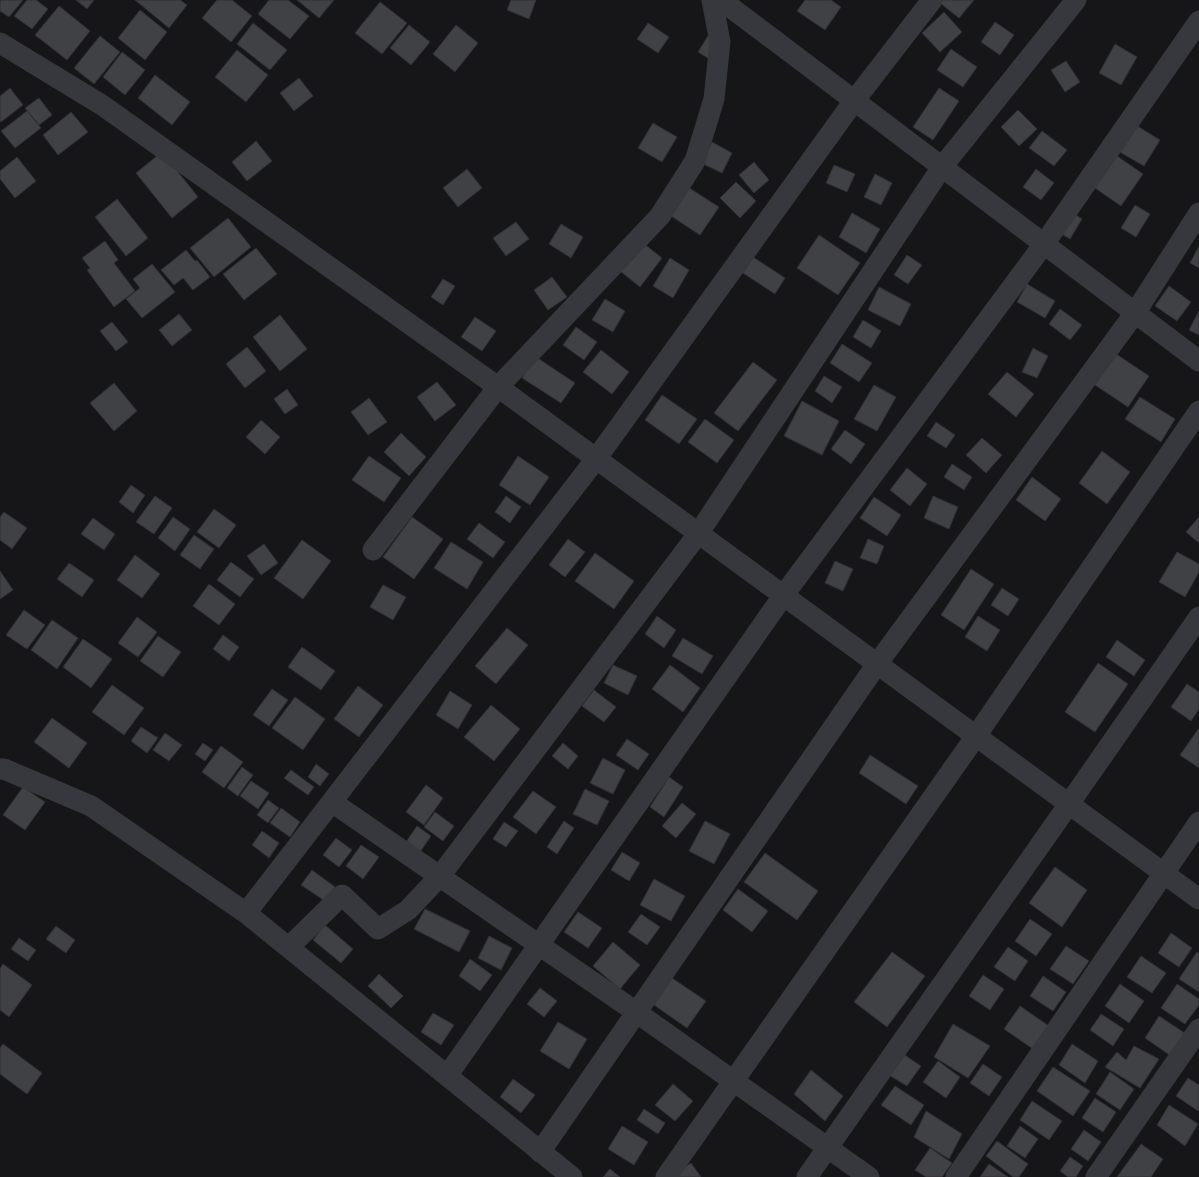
<svg xmlns="http://www.w3.org/2000/svg" width="1199" height="1177" font-family="'Alegreya Sans',sans-serif">
<style>
.building{fill:#404145;stroke:#303034}
.lines{fill:none;stroke-linecap:round;stroke-linejoin:round}
.minor{stroke:#37383d;stroke-width:21}
</style>
<rect width="100%" height="100%" fill="#161618"/>
<path class="building" d="M1,0h22l-14,17 -9,-6v-9z
M27,0h9l12,9 -16,20 -18,-13z
M76,0h18l-7,9z
M135,0h45l7,5 -18,23z
M217,0h15l20,16 -21,26 -29,-24z
M269,0h19l21,16 -19,23 -32,-25z
M297,0h37l-15,18z
M511,0h25l-7,19 -22,-9z
M805,0h26l10,7 -16,23 -28,-19z
M943,0h31l-15,18 -19,-15z
M380,2l27,21 -25,31 -27,-21z
M59,6l31,25 -23,29 -32,-25z
M140,10l27,22 -22,28 -27,-22z
M944,12l18,20 -22,20 -18,-19z
M995,22l19,13 -14,20 -19,-13z
M253,23l34,27 -17,20 -33,-26z
M648,23l21,14 -11,16 -21,-14z
M409,25l21,17 -19,23 -21,-17z
M456,25l22,18 -23,29 -22,-18z
M711,31l5,32 -18,-11z
M100,36l20,16 -26,32 -20,-16z
M1115,44l22,13 -16,28 -22,-12z
M951,49l26,18 -14,20 -26,-17z
M237,50l31,25 -22,27 -31,-25z
M122,52l23,18 -20,25 -22,-18z
M1066,61l14,21 -15,10 -14,-22z
M155,75l35,27 -18,23 -34,-27z
M299,78l14,18 -19,15 -14,-18z
M10,88l13,17 -22,17 -1,-1v-25z
M939,88l20,13 -26,39 -20,-13z
M39,98l13,17 -13,10 -14,-17z
M1018,110l19,19 -18,17 -18,-19z
M27,111l14,17 -26,20 -14,-17z
M71,112l17,20 -30,23 -15,-20z
M653,123l24,14 -15,25 -24,-14z
M1134,124l26,16 -16,26 -26,-15z
M1042,131l25,19 -13,16 -25,-18z
M256,141l16,20 -25,20 -15,-19z
M712,142l20,11 -10,20 -21,-10z
M162,152l36,45 -26,21 -36,-45z
M1117,156l26,18 -22,32 -26,-18z
M17,157l19,24 -21,17 -15,-19v-8z
M754,162l15,18 -15,13 -15,-18z
M834,165l21,9 -8,18 -21,-9z
M467,169l15,19 -24,19 -15,-19z
M1036,169l18,14 -13,17 -18,-13z
M875,174l17,9 -11,22 -17,-8z
M736,182l20,19 -16,17 -20,-20z
M686,186l33,21 -19,28 -32,-21z
M117,199l31,39 -22,18 -31,-39z
M1135,205l15,9 -14,23 -15,-9z
M852,213l28,16 -14,24 -27,-16z
M1073,213l9,6 -12,20 -10,-6z
M228,218l23,29 -37,30 -24,-29z
M516,222l13,17 -23,17 -13,-18z
M561,224l22,13 -12,21 -22,-14z
M819,235l41,28 -22,32 -41,-27z
M105,241l13,19 -4,3 21,28 -21,16 -27,-37 3,-2 -8,-10z
M643,243l19,15 -22,29 -20,-16z
M1199,246v22l-9,-5z
M256,248l21,26 -33,26 -21,-26z
M186,250l9,11 2,-1 13,17 -17,13 -10,-12 -9,7 -13,-15z
M907,255l15,10 -14,19 -14,-9z
M753,257l32,21 -10,16 -32,-21z
M670,258l19,12 -16,28 -20,-12z
M152,264l23,28 -33,26 -16,-19 14,-11 -7,-9z
M552,277l15,20 -19,13 -14,-20z
M443,279l12,7 -12,19 -12,-8z
M1027,284l28,17 -10,17 -28,-16z
M1169,286l22,16 -14,19 -22,-15z
M879,287l32,17 -11,22 -32,-16z
M605,299l20,12 -12,21 -21,-12z
M1060,309l22,16 -12,15 -21,-16z
M1199,311v24l-10,-5z
M179,314l13,16 -20,16 -13,-16z
M280,315l27,34 -27,22 -27,-34z
M475,317l21,14 -14,20 -21,-14z
M863,320l18,11 -10,17 -18,-11z
M112,322l16,20 -12,9 -16,-20z
M576,327l21,15 -13,18 -21,-15z
M842,344l30,19 -13,19 -29,-19z
M247,347l19,24 -21,17 -19,-24z
M1033,348l15,8 -11,22 -15,-6z
M601,350l28,22 -17,22 -29,-22z
M1116,354l33,22 -21,31 -33,-22z
M536,357l39,26 -14,20 -39,-25z
M753,362l24,18 -39,51 -24,-18z
M1007,372l27,22 -18,23 -28,-23z
M824,376l18,11 -10,16 -17,-12z
M437,382l19,23 -21,16 -18,-24z
M114,383l23,28 -23,20 -24,-28z
M874,385l22,12 -19,34 -23,-12z
M287,389l11,16 -13,9 -11,-15z
M662,395l35,24 -18,25 -34,-24z
M1140,397l35,22 -14,23 -36,-23z
M369,398l18,24 -19,13 -17,-23z
M802,401l37,20 -17,34 -38,-19z
M705,419l29,21 -17,23 -29,-21z
M261,420l19,17 -15,17 -19,-17z
M936,422l19,13 -9,13 -19,-12z
M845,430l20,14 -14,20 -20,-15z
M401,433l25,24 -17,19 -25,-24z
M982,438l20,17 -16,18 -20,-18z
M1102,451l28,21 -23,32 -28,-21z
M369,456l32,22 -17,24 -32,-22z
M518,456l31,21 -19,28 -31,-20z
M952,464l20,13 -8,13 -20,-13z
M907,468l20,16 -17,22 -20,-16z
M1032,477l29,22 -16,22 -29,-21z
M131,485l14,10 -12,18 -14,-11z
M155,496l17,12 -18,26 -18,-12z
M506,496l15,11 -11,16 -15,-11z
M933,496l25,11 -9,22 -25,-11z
M874,497l27,18 -14,21 -27,-18z
M214,509l22,16 -17,23 -22,-16z
M4,512l23,16 -15,21 -12,-9v-23z
M173,517l17,12 -15,22 -17,-13z
M412,517l31,22 -29,40 -31,-22z
M1199,517v26l-13,-11z
M93,518l22,16 -11,16 -23,-16z
M479,523l26,19 -12,16 -26,-19z
M194,535l20,14 -14,20 -20,-14z
M568,539l17,13 -20,25 -16,-12z
M868,539l16,7 -7,18 -17,-6z
M302,540l29,21 -28,38 -29,-21z
M451,542l32,20 -16,27 -33,-21z
M264,544l14,19 -17,12 -14,-19z
M1177,552l22,12v8l-14,25 -26,-15z
M595,553l39,28 -20,28 -39,-28z
M135,555l25,19 -18,24 -25,-18z
M835,561l18,8 -10,22 -18,-8z
M231,562l23,17 -14,18 -23,-17z
M69,563l25,17 -12,17 -25,-18z
M971,569l23,15 -30,46 -23,-15z
M0,571l13,19 -13,9z
M209,584l26,20 -16,21 -26,-19z
M383,585l23,12 -13,23 -23,-13z
M1002,588l17,11 -11,17 -17,-11z
M24,610l21,15 -18,24 -21,-14z
M657,616l19,14 -12,18 -19,-14z
M978,616l22,14 -13,21 -22,-14z
M137,617l20,15 -19,25 -20,-14z
M52,620l26,18 -21,31 -26,-19z
M507,628l21,17 -32,39 -21,-18z
M223,635l16,12 -10,14 -16,-12z
M158,636l23,16 -18,25 -23,-16z
M683,638l30,18 -11,18 -30,-18z
M83,639l29,20 -21,29 -28,-21z
M1117,640l28,20 -11,16 -28,-19z
M302,647l33,24 -14,19 -33,-23z
M1098,663l30,21 -33,48 -30,-20z
M613,665l24,11 -9,19 -24,-12z
M670,665l30,23 -17,24 -31,-23z
M1187,684l12,8v17l-8,12 -20,-14z
M112,685l32,23 -20,27 -32,-23z
M358,686l25,19 -24,32 -25,-18z
M272,689l16,11 -19,26 -16,-11z
M594,690l22,17 -12,15 -22,-16z
M450,691l22,14 -14,24 -22,-14z
M295,697l30,22 -22,31 -31,-22z
M491,705l29,24 -26,32 -30,-24z
M52,718l35,25 -18,25 -35,-26z
M141,727l17,11 -11,15 -16,-12z
M1199,728v40l-19,-13z
M165,733l17,12 -13,16 -16,-11z
M627,739l22,15 -11,16 -22,-15z
M203,743l10,7 -8,11 -10,-7z
M563,743l15,13 -10,13 -16,-13z
M221,746l22,16 -19,26 -22,-16z
M870,755l48,31 -12,18 -47,-31z
M603,758l22,12 -12,24 -23,-11z
M316,764l13,10 -9,12 -12,-9z
M242,767l11,8 -15,21 -11,-8z
M291,770l23,17 -6,8 -24,-17z
M669,777l14,10 -19,30 -14,-10z
M251,781l18,12 -11,16 -18,-13z
M426,785l17,13 -19,27 -18,-13z
M23,787l22,15 -20,28 -22,-15z
M585,789l24,12 -12,24 -24,-11z
M533,791l23,16 -20,27 -23,-17z
M268,800l11,8 -11,15 -11,-8z
M682,803l14,11 -20,24 -14,-12z
M281,808l19,14 -10,15 -20,-14z
M435,812l19,14 -11,15 -19,-14z
M564,821l10,7 -17,26 -10,-7z
M705,821l25,13 -16,30 -25,-13z
M504,822l14,9 -12,16 -13,-8z
M417,826l14,10 -11,16 -14,-10z
M262,831l17,12 -10,15 -17,-13z
M336,838l16,12 -13,17 -16,-12z
M361,845l18,12 -16,22 -17,-13z
M622,852l18,11 -11,18 -18,-11z
M765,853l53,38 -21,29 -53,-38z
M1055,867l32,23 -25,37 -33,-24z
M312,870l23,17 -10,14 -24,-16z
M654,879l31,17 -14,25 -31,-16z
M738,889l30,22 -16,21 -29,-22z
M425,909l45,22 -11,21 -45,-23z
M578,912l24,16 -14,20 -24,-16z
M641,914l19,13 -13,18 -19,-13z
M1030,919l22,15 -16,22 -21,-15z
M325,925l28,24 -12,14 -28,-23z
M56,926l19,14 -9,13 -20,-14z
M1171,933l21,15 -13,19 -21,-14z
M489,936l23,12 -11,22 -23,-12z
M19,938l17,12 -8,11 -17,-12z
M613,942l27,23 -20,24 -27,-23z
M1066,946l23,15 -16,23 -23,-15z
M1008,947l20,14 -13,20 -21,-14z
M892,952l33,24 -38,51 -33,-25z
M1197,952l2,1v39l-20,-13z
M1141,956l25,17 -14,20 -25,-16z
M470,959l22,16 -12,16 -21,-15z
M3,964l29,21 -23,32 -9,-7v-41z
M379,974l24,22 -12,12 -23,-22z
M983,975l21,14 -14,21 -21,-14z
M1043,976l23,16 -13,19 -23,-15z
M672,978l34,23 -19,27 -33,-23z
M1120,984l24,17 -15,22 -24,-17z
M1177,984l22,15v6l-14,19 -24,-16z
M540,988l17,13 -13,16 -17,-13z
M1020,1006l29,20 -16,23 -29,-20z
M433,1013l21,12 -13,20 -20,-13z
M1101,1014l23,15 -11,17 -23,-16z
M1159,1016l27,18 -15,22 -26,-18z
M558,1022l29,17 -18,30 -29,-18z
M953,1024l37,22 -22,32 -34,-21z
M3,1044l39,29 -15,21 -27,-20v-26z
M1072,1044l26,17 -13,22 -26,-18z
M1134,1046l25,13 -19,29 -35,-21 12,-15 9,8z
M903,1054l18,12 -14,20 -18,-11z
M938,1061l22,16 -14,21 -23,-16z
M983,1064l19,13 -13,19 -19,-13z
M1053,1067l37,24 -17,25 -36,-25z
M811,1070l32,26 -18,25 -31,-27z
M1110,1072l24,17 -14,21 -24,-16z
M1188,1078l11,7v24l-1,2 -22,-15z
M513,1079l22,16 -14,18 -21,-16z
M673,1084l20,17 -18,20 -20,-16z
M895,1086l29,19 -13,20 -30,-20z
M1095,1098l21,14 -13,20 -21,-14z
M1032,1101l30,20 -13,19 -29,-20z
M1169,1105l29,19 -13,22 -28,-21z
M644,1109l21,14 -7,11 -21,-14z
M926,1111l36,23 -13,25 -35,-22z
M622,1126l26,16 -14,23 -26,-16z
M1020,1126l18,13 -13,19 -18,-12z
M1084,1130l17,12 -13,19 -17,-12z
M997,1141l31,23 -9,13h-6l-27,-21z
M1141,1144l22,15 -12,18h-34z
M930,1148l22,15 -10,14h-16l-11,-7z
M1070,1157l13,9 -7,11h-8l-8,-6z
M691,1163l10,14h-30z
M989,1164l19,13h-28z
M610,1169l10,8h-17z"/>
<g class="lines">
<path class="minor" d="M721,0l478,361
M0,43l102,62 396,282 701,512
M373,550l125,-163 162,-171 35,-55 19,-62 6,-57 -8,-42
M0,769h4l87,37 155,107 326,264
M332,802l304,210 233,165
M246,913l350,-454 258,-358 78,-101
M289,947l53,-52 36,34 30,-19 32,-34 258,-342 244,-367 134,-167
M447,1076l336,-480 261,-352 155,-223
M540,1152l337,-488 258,-351 64,-100
M666,1177l310,-441 223,-325
M807,1177l262,-373 130,-187
M956,1177l243,-355
M1096,1177l103,-148"/>
</g>
</svg>
